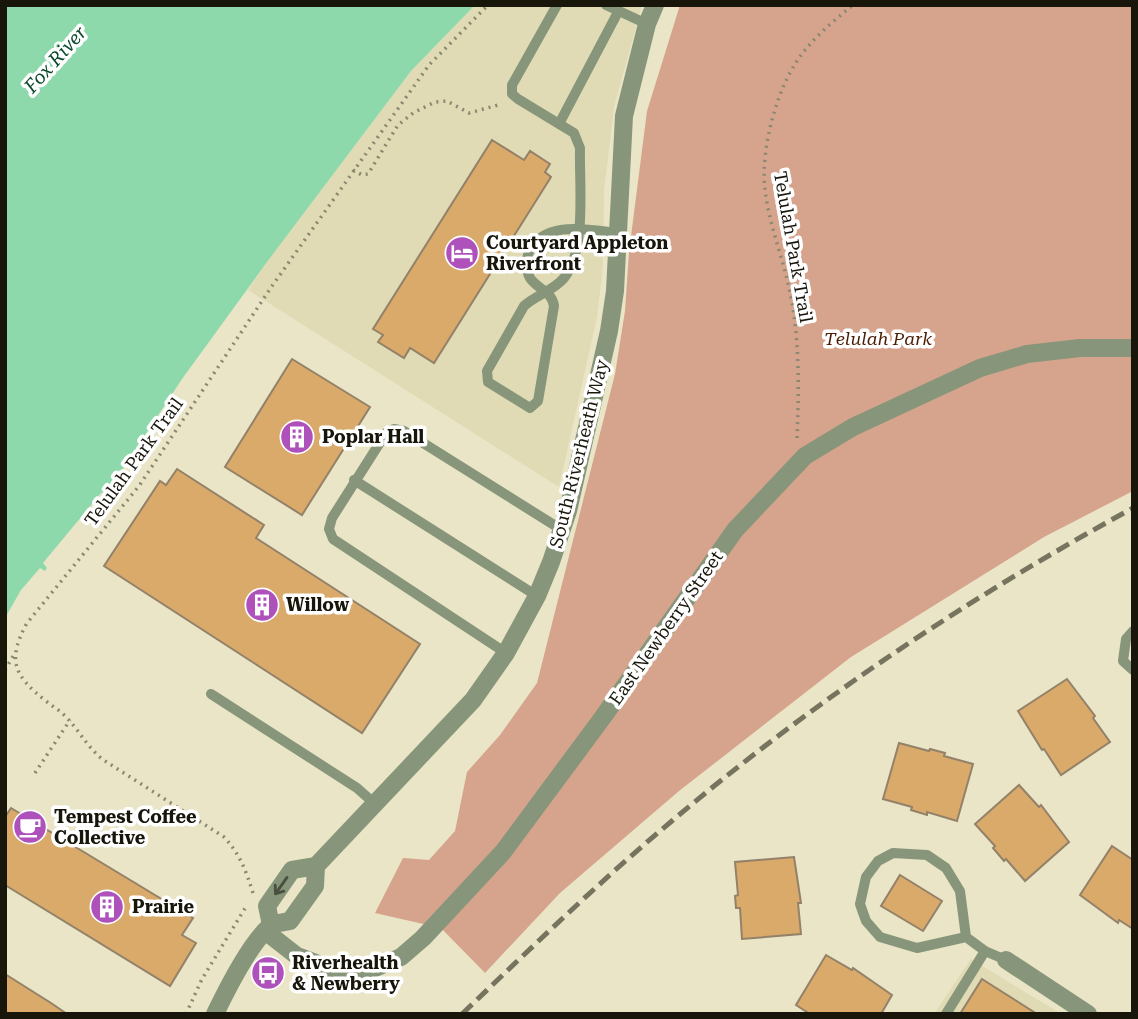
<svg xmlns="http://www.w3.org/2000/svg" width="1138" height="1019" font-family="'Roboto Serif',serif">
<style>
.built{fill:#e0dbb4}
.green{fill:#d6a48d}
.water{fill:#8dd9ac}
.building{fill:#d9aa6a;stroke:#938169;stroke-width:2}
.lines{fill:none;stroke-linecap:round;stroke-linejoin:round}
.path{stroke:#8a8771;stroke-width:3.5;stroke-dasharray:2 5;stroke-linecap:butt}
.lane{stroke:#87967a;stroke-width:10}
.street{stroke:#87967a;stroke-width:18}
.rail{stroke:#76735f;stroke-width:5;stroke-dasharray:14 7;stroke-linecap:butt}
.oneway{stroke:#4a503d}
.labels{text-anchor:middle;stroke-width:7;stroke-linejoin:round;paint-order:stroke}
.poi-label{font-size:18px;font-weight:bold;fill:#18160b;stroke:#fff;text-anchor:start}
.street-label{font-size:18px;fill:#18160b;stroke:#fff}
.park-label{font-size:18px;font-style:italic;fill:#4a1d04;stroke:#fff}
.water-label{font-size:19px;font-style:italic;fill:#0a472b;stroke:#fff}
</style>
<rect width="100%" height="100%" fill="#e9e5c6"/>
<path class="built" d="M475,5h167l-28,102 -10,84 -1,75 -6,51 -38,170 -311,-197 19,-28 144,-191z
M971,959l90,55h-127z"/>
<path class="green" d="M680,5h453v486l-89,46 -193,120 -172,134 -119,102 -75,80 -44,-45 -66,-15 28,-55 26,2 26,-29 12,-59 33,-37 37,-52 78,-309 10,-63 4,-59 18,-141z"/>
<path class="water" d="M5,5h470l-64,66 -144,191 -85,117 -73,111 -8,3 -58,70 4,5 -2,3 -5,-3 -19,22 -16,28z"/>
<path class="building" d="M492,140l32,20 6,-9 20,13 -5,8 6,5 -117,186 -24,-15 -6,10 -26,-16 5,-7 -10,-6z
M292,359l78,48 -68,108 -77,-48z
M177,469l87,56 -8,13 164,106 -58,89 -258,-167 56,-85 6,4z
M1067,679l28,37 -2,2 17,24 -49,33 -17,-26 -2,1 -24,-39z
M899,743l30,8 1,-2 15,4 -1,3 29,8 -16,57 -30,-9v3l-16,-5 1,-3 -29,-8z
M1019,785l20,22 2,-2 28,37 -44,39 -19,-22 -2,2 -11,-13 2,-2 -20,-22z
M11,808l182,110 -11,17 14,8 -26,43 -165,-101v-68z
M1112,846l21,14v69l-14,-9 -1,3 -38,-28z
M794,857l7,46h-3l3,31 -59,5 -2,-31h-4l-1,-12 3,-1 -3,-33z
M900,875l42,26 -19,30 -42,-25z
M826,955l26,15 1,-2 39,27 -11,19h-71l-14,-9z
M5,974l46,29 16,11h-62z
M982,979l55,35h-77z"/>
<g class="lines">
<path class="path" d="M353,170l9,5 6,-1 30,-49 15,-12 22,-11 12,-1 22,12 33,-9
M797,438c2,-49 3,-102 -8,-150 -7,-33 -20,-64 -24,-98 -5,-42 13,-109 41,-141 13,-16 31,-31 47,-44
M5,670l10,-17
M35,773l35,-53
M253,893c-7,-22 -13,-39 -29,-56l-122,-78c-17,-15 -21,-26 -35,-41 -6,-7 -14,-11 -21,-17 -33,-26 -39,-41 -19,-78l112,-137 133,-200 157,-221 59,-60
M186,1014l16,-35 45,-74"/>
<path class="lane" d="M557,5l-45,80v9l6,5 56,34 6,15c-1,36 7,102 -16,130 -11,13 -28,17 -40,28l-37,65 1,11 42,26 8,-7 16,-95c-2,-15 -17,-17 -24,-28 -4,-7 -4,-19 -1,-26 15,-33 61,-22 89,-19
M606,5l41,19
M559,124l59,-112
M354,480l183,116
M1133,631l-7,8 -3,22 10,9
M506,653l-173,-114 -4,-10 3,-11 54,-85 8,-4 10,2 158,99
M211,694l146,94 18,16
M966,937l-49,11 -37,-11 -14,-16 -6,-17 6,-27 12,-16 15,-8 34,2 19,13 14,23 6,46 19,14 21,9
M946,1014l39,-63"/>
<path class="street" d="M271,925l-4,-19 25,-36 24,-4 157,-166 33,-47 31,-57 14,-34 17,-51 41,-180 6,-40 9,-175 23,-92 8,-19
M265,931l32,25 37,14 12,1 29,-3 26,-11 22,-19 80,-86 100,-135 132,-187 70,-74 48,-29 127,-59 47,-14 53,-6h53
M1006,960l82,54
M215,1014c12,-25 34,-69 54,-87 5,-4 14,-5 21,-6l25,-35 1,-20"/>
<path class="rail" d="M462,1014c69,-66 138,-133 211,-194 142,-120 297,-223 460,-312"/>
</g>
<defs><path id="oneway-shaft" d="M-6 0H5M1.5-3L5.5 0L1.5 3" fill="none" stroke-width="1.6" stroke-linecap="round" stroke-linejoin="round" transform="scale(1.75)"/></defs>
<use class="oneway" href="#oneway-shaft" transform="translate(281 886) rotate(125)"/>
<defs>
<g id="hotel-disc" transform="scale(1.75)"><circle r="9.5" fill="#ae51bb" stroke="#fff"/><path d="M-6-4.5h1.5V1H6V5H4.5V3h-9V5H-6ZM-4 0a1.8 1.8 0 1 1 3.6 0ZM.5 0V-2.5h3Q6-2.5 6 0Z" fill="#fff"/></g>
<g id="building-disc" transform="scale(1.75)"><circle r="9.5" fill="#ae51bb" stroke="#fff"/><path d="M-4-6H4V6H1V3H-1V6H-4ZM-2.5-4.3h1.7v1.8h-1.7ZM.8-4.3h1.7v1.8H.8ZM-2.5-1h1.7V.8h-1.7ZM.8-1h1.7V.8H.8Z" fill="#fff"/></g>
<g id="cafe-disc" transform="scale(1.75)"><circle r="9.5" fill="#ae51bb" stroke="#fff"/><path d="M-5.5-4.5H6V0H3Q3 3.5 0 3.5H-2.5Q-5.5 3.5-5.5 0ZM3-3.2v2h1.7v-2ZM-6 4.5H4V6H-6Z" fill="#fff"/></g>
<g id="bus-disc" transform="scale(1.75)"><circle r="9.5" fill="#ae51bb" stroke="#fff"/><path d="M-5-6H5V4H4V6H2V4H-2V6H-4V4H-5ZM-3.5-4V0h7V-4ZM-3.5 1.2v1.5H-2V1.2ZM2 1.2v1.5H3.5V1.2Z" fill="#fff"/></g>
</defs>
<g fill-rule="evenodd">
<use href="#hotel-disc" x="462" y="253"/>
<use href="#building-disc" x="297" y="437"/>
<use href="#building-disc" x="262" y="605"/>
<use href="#cafe-disc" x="30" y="827"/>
<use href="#building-disc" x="107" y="907"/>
<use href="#bus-disc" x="268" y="973"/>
</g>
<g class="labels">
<g class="poi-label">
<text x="486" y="249">Courtyard Appleton<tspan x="486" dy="21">Riverfront</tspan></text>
<text x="322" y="443">Poplar Hall</text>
<text x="286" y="611">Willow</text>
<text x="54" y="823">Tempest Coffee<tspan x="54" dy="21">Collective</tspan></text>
<text x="132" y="913">Prairie</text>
<text x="292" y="969">Riverhealth<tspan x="292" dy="21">&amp; Newberry</tspan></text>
</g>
<g class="street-label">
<text transform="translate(793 247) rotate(80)" y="6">Telulah Park Trail</text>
<text transform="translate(579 454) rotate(-76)" y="6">South Riverheath Way</text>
<text transform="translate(134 462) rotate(-54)" y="6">Telulah Park Trail</text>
<text transform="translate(666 628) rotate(-55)" y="6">East Newberry Street</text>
</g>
<g class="park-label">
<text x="878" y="345">Telulah Park</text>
</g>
<g class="water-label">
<text transform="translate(55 59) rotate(-48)" y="7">Fox River</text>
</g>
</g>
<rect width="1138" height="1019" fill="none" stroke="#18160b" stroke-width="14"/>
</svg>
